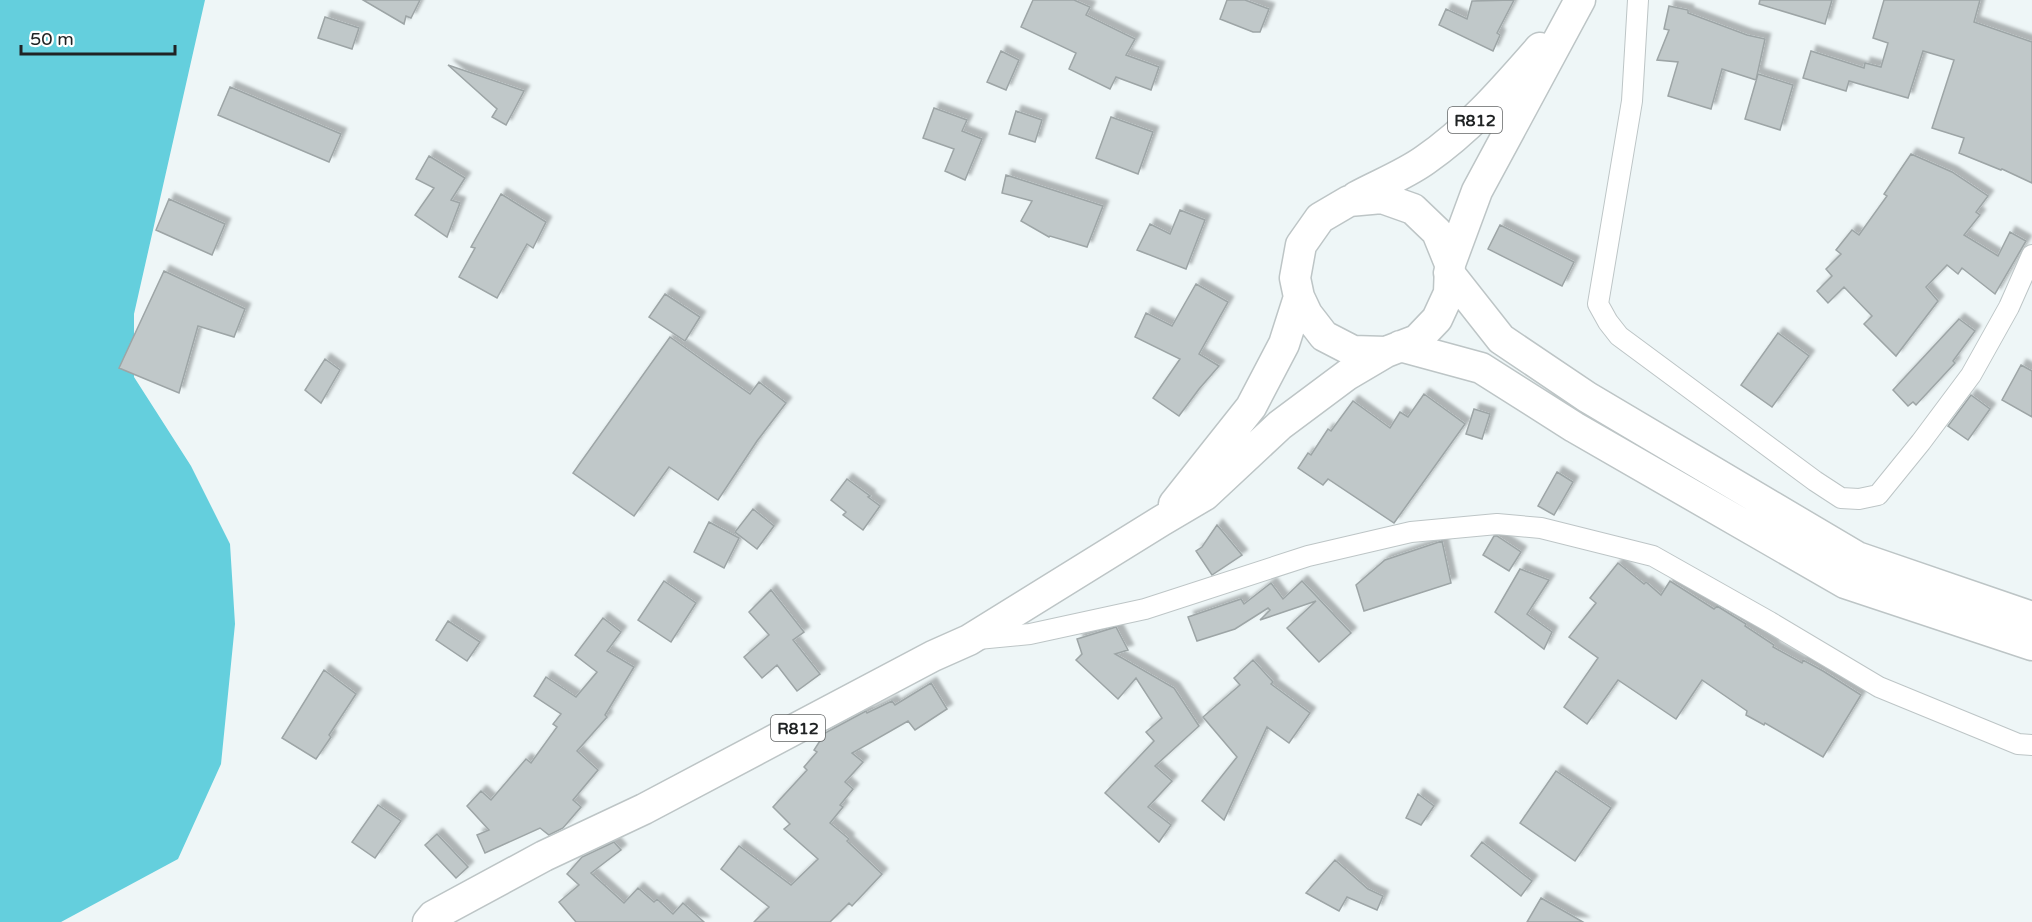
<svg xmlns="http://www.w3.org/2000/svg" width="2032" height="922" font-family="'Varela Round',sans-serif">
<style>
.water{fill:#64cfdd}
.building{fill:#c0c8c9;stroke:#9da5a6;stroke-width:1.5;filter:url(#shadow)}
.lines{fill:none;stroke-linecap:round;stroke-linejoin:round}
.street-casing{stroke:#bdc5c6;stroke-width:22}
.primary-casing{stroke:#bdc5c6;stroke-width:33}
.street{stroke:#fff;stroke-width:20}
.primary{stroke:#fff;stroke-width:30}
.labels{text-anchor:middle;stroke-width:4.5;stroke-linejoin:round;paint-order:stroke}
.shield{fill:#fff;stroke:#636566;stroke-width:1.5}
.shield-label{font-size:16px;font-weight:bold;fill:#202324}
</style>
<defs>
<filter id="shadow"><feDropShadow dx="5.5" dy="-5.5" stdDeviation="1.5" flood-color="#0004"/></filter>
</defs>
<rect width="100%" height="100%" fill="#eef6f7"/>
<path class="water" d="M0,0h205l-71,314v63l57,89 39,78 5,80 -14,140 -43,95 -117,63h-61z"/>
<path class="building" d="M363,0h57l-9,18 -5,-2 -2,8z
M1033,0h41l16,7 -4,8 49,24 -9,16 33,12 -8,23 -35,-13 -6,12 -41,-20 7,-16 -55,-26z
M1227,0h18l24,9 -9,23h-7l-33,-13z
M1514,0l-17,33 3,2 -7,16 -54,-26 7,-16 21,10 5,-18z
M1760,0h72l-7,24 -66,-20z
M1884,0h96l-6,22 58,20v141l-30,-14 -1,1 -42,-17 5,-15 -32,-10 22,-68 -31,-9 -15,47 -59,-17 -3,10 -43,-13 8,-27 53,17 1,-5 16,4 7,-24 -15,-5z
M1669,6l19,4v3l59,22 18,4 -9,41 -34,-11 -11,40 -43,-13 10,-34 -21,-2 12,-30 -5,-1z
M325,17l34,11 -7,21 -34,-11z
M1001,51l18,9 -13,30 -19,-8z
M448,65l76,26 -18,34 -14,-8 5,-8z
M1758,74l35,11 -13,45 -35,-11z
M230,87l111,47 -12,28 -111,-47z
M934,108l33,12 -5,11 20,8 -17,41 -20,-9 9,-22 -31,-11z
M1016,111l26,9 -7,22 -26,-8z
M1111,117l42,15 -15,42 -42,-16z
M1911,154l41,18 36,24 -12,16 4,3 -16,20 34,21 12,-24 16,9 -31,53 -33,-26 -4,6 -11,-9 -21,22 12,14 -42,55 -32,-32 8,-8 -28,-29 -16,16 -11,-12 15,-15 -6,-7 15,-15 -5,-4 16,-20 7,5 28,-39 -3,-2z
M429,156l36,22 -14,22 9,3 -13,34 -32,-22 19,-27 -18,-9z
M1006,175l97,31 -16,41 -37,-11 -1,1 -28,-16 11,-20 -30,-8z
M501,194l45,28 -13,26 -6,-4 -30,54 -38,-21 16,-29 -4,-1z
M169,199l56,25 -13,31 -56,-25z
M1180,210l25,10 -19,49 -49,-19 13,-26 20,10z
M1500,225l74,37 -12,24 -74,-37z
M164,271l81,38 -11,28 -36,-11 -19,67 -60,-25z
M1196,284l32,18 -29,52 20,12 -20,23 -20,27 -26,-18 27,-39 -45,-22 11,-24 26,13z
M665,294l35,23 -15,24 -36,-24z
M1959,319l16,12 -22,30 2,2 -39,42 -3,-3 -5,4 -15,-16z
M1778,333l31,23 -37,51 -31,-22z
M670,337l80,57 9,-12 27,21 -29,38 -39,59 -49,-33 -35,49 -61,-43z
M325,359l15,11 -19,33 -16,-13z
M2021,365l11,6v46l-30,-17z
M1424,394l41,30 -71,99 -66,-44 -5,6 -25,-17 10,-15 3,2 17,-26 3,2 22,-30 37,27 10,-16 8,5z
M1971,395l19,14 -22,31 -20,-14z
M1474,409l16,5 -8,25 -16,-5z
M1557,472l16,10 -19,33 -16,-9z
M847,479l23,17 -2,1 12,9 -17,24 -20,-15 3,-3 -15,-12z
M753,509l21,17 -17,23 -22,-17z
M709,522l30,16 -15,30 -30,-16z
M1217,525l25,30 -30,20 -16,-24 6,-4z
M1494,536h3l24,16 -12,19 -26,-16z
M1442,541l9,42 -87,28 -8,-26 29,-25z
M1618,563l26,21 2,-2 15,13 9,-14 44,28 3,-3 29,18 -1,2 29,19 -1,2 29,16 1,-3 20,11 38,24 -38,62 -58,-34 -1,2 -18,-10 1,-4 -45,-31 -26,39 -58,-39 -31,44 -23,-17 34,-49 -29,-21 27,-34 -6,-5z
M1520,569l29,11 -22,34 25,18 -8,17 -49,-37z
M664,581l32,22 -25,39 -33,-22z
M1302,581l49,52 -32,29 -32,-34 29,-27 -56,19 10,-10 -2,-2 -33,21 -38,12 -9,-24 53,-18 3,5 27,-21 12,16z
M771,590l33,42 -11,8 27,34 -23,17 -20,-26 -15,13 -18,-21 25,-22 -20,-23z
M603,618l18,14 -14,19 27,16 -29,48 2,2 -30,34 21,19 -25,30 8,7 -18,21 -14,7 -9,-7 -55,25 -8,-18 12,-5 -22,-24 14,-15 10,9 35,-41 5,4 26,-36 -4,-3 8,-10 -27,-18 12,-19 30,20 21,-25 -22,-17z
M448,621l32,21 -13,19 -31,-21z
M1116,627l12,23 -13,4 59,34 25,38 -44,40 17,15 -24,26 23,18 -12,17 -54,-49 49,-52 -8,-9 16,-14 -26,-40 -18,21 -42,-39 6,-6 -5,-15z
M1253,660l20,22 -2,2 39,29 -21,30 -22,-16 -43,93 -22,-19 35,-44 -34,-40 37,-32 -6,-7z
M324,670l32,24 -27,41 2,2 -15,22 -34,-21z
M931,683l16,26 -32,21 -7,-9 -56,32 11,9 -18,20 8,7 -13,16 3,2 -13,16 19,16 -2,2 35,33 -30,32 -3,-3 -19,19h-76l15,-15 -48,-38 18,-23 52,39 27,-26 -34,-30 6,-5 -17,-17 34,-37 -3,-3 13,-15 -3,-2 11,-17 41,-22 1,2 25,-12 3,4z
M1556,771l55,37 -36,53 -55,-38z
M1418,794l16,12 -13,19 -15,-7z
M378,805l23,16 -26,37 -23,-16z
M437,834l31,33 -12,11 -31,-33z
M614,842l7,8 -30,23 33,30 14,-15 16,14 3,-3 16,15 10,-11 21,19h-128l-17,-20 20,-17 -12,-11 15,-17z
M1482,842l50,39 -11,15 -50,-40z
M1335,860l33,29 15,7 -6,14 -30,-13 -8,14 -33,-18z
M1541,898l42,24h-56z"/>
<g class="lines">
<g class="street-casing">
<path id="street" d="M1638,0l-6,101 -34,203 10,18 11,14 196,145 26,17 18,1 19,-4 43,-53 50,-67 38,-68 23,-52
M978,639l52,-5 115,-25 163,-53 103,-24 86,-8 44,4 112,28 117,66 109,65 139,57 14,1"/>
</g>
<g class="primary-casing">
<path id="primary" d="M1356,197c22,-12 48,-22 69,-37 45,-31 79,-71 115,-112
M1450,264l-13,-32 -24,-23 -31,-11 -33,3 -29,17 -19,27 -6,33 4,19 8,17 17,22 29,15 33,1 31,-12 20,-21 12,-26 1,-29 27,-73 103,-191
M1449,273l52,66 86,58 270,160 175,60
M1400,346l81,22 93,59 271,156 187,62
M1174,504l77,-97 33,-63 15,-47
M428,922l5,-6 111,-60 100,-47 289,-153 36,-16 192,-119 44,-26 75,-70 67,-50 39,-23"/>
</g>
<use href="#street" class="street"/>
<use href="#primary" class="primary"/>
</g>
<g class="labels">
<g class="shield">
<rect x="1448" y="107" width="54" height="26" rx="4.5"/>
<rect x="771" y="715" width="54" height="26" rx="4.5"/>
</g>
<g class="shield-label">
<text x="1475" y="126">R812</text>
<text x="798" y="734">R812</text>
</g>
</g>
<path d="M21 45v9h154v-9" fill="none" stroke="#202324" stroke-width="3"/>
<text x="30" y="45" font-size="18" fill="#202324" stroke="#ffffff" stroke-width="4.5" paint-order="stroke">50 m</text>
</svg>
